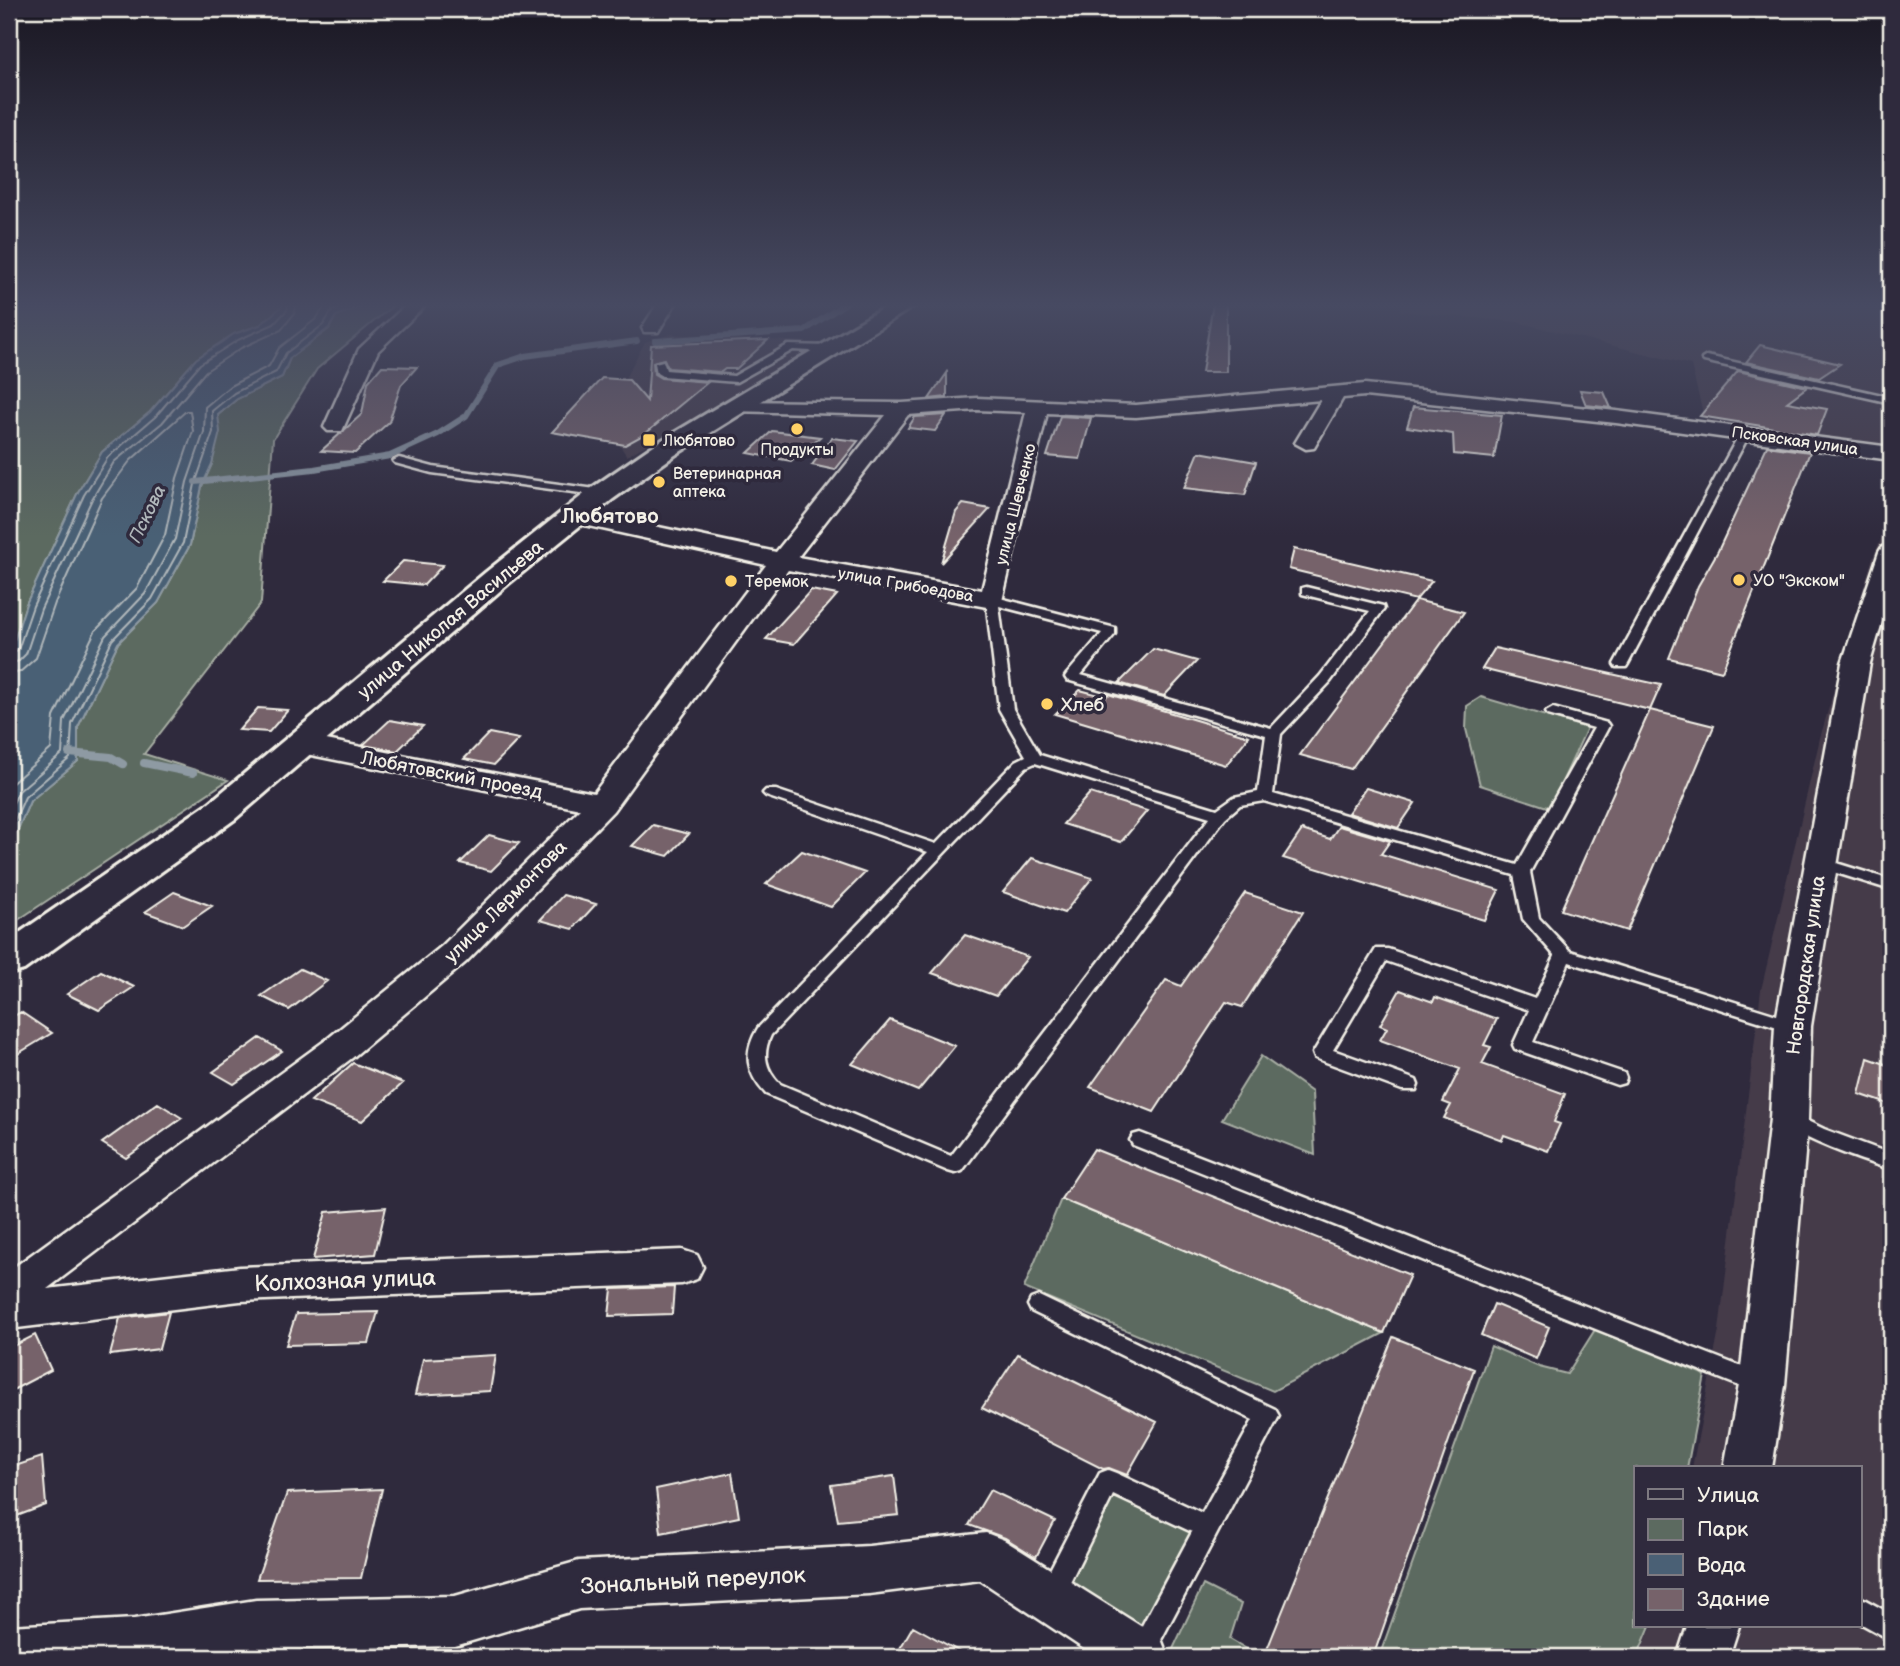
<svg xmlns="http://www.w3.org/2000/svg" width="1900" height="1666" font-family="'Balsamiq Sans',sans-serif">
<style>
.built{fill:#443b4a}
.green{fill:#5c6a60;stroke:#a8aea4;stroke-width:2}
.water{fill:#4a6075;stroke:#8e9aa3;stroke-width:2}
.lines{fill:none;stroke-linecap:round;stroke-linejoin:round}
.shore{stroke:#b0b7ba;stroke-width:2}
.stream-far1{stroke:#8e9aa3;stroke-width:6}
.stream{stroke:#8e9aa3;stroke-width:8}
.building{fill:#76626a;stroke:#f4f1e8;stroke-width:2}
.service-casing{stroke:#f4f1e8;stroke-width:5}
.minor-casing{stroke:#f4f1e8;stroke-width:5}
.primary-casing{stroke:#f4f1e8;stroke-width:6}
.service{fill:#2f2a3d;fill-rule:evenodd}
.minor{fill:#2f2a3d;fill-rule:evenodd}
.primary{fill:#2f2a3d;fill-rule:evenodd}
.poi-dot{fill:#ffd166;stroke:#2f2a3d;stroke-width:2.5}
.labels{text-anchor:middle;stroke-width:7;stroke-linejoin:round;paint-order:stroke}
.far-poi-label{font-size:16px;fill:#f4f1e8;stroke:#2f2a3d;text-anchor:start}
.far-street-label{font-size:16px;fill:#f4f1e8;stroke:#2f2a3d}
.far-water-label{font-size:18px;font-style:italic;fill:#b0b7ba;stroke:#2f2a3d}
.street-label{font-size:19px;fill:#f4f1e8;stroke:#2f2a3d}
.poi-label{font-size:19px;fill:#f4f1e8;stroke:#2f2a3d;text-anchor:start}
.far-district-label{font-size:21px;font-weight:bold;fill:#f4f1e8;stroke:#2f2a3d}
.near-street-label{font-size:23px;fill:#f4f1e8;stroke:#2f2a3d}
</style>
<rect width="100%" height="100%" fill="#2f2a3d"/>
<filter id="ink" filterUnits="userSpaceOnUse"><feTurbulence type="fractalNoise" baseFrequency=".0143" numOctaves="2"/><feDisplacementMap in="SourceGraphic" scale="14" xChannelSelector="R" yChannelSelector="G"/><feConvolveMatrix kernelMatrix="1 2 1 2 8 2 1 2 1" color-interpolation-filters="sRGB"/></filter>
<g filter="url(#ink)">
<path class="built" d="M1402,303l489,1v149l-185,-27 -15,-61 -174,-43 -118,-11z
M671,334l153,9 -197,113 -14,-20 -5,-27 37,-67z
M1891,516v1141h-253l14,-31h208v-158h-168l27,-138 42,-340 59,-252 52,-178z"/>
<path class="green" d="M9,303h277l-26,22 -26,9 -38,25 -46,53 -48,40 -24,40 -52,112 -17,53z
M369,303h27l-79,66 -44,70 -12,164 -117,151 84,26 -219,146v-76l21,-49 48,-40v-34l40,-84 40,-40 32,-58 12,-59 10,-22 6,-49 19,-16 45,-22 8,-19 39,-29 7,-13z
M1481,697l106,31 -37,80 -70,-23 -14,-56 1,-23z
M1261,1056l51,36 3,63 -93,-36z
M1061,1199l323,134 -111,58 -249,-103z
M1596,1328l109,47 -18,93h-51v158h14l-13,31h-258l112,-311 48,21 28,7z
M1108,1482l95,47 -60,107 -87,-52z
M1203,1585l38,19 -11,35 30,18h-77l-11,-6z"/>
<path class="water" d="M286,303h83l-33,13 -7,12 -39,30 -8,19 -45,22 -19,16 2,17 -8,32 -10,22 -12,59 -32,58 -40,40 -40,84v34l-48,40 -21,49v-193l17,-53 52,-112 24,-40 48,-40 46,-53 38,-25 26,-9z"/>
<g class="lines">
<path class="shore" d="M9,655l9,-5 15,-44 51,-111 24,-38 47,-40 45,-53 38,-24 36,-16 13,-14 1,-7
M9,664l10,-3 7,-7 15,-45 51,-110 22,-37 48,-39 44,-52 35,-23 40,-18 13,-16 3,-11
M9,674l11,-2 16,-14 19,-55 47,-105 28,-37 56,-50h4l3,20 -16,47 -12,57 -28,53 -42,43 -41,86 -3,32 -42,37
M9,811l10,-20 43,-37 2,-33 41,-85 40,-42 30,-55 12,-57 17,-50 1,-25 25,-21 39,-20 10,-18 37,-29 11,-16
M9,833l16,-36 45,-39 2,-34 40,-84 40,-41 31,-56 12,-59 18,-52 -1,-21 22,-18 42,-21 10,-19 37,-28 9,-14 18,-8"/>
<path class="stream-far1" d="M655,341l149,-10 42,-28
M195,482l119,-13 76,-13 48,-22 28,-18 32,-51 27,-9 112,-15"/>
<path class="stream" d="M69,753l42,4 12,7
M144,763l49,10"/>
</g>
<path class="building" d="M1213,303h13v69h-24z
M768,340l-32,29h-11l-4,3 -53,-4 -4,-9 -11,3 1,12 7,4 47,4 -63,52 -20,11 -73,-13 50,-54 27,2 18,21 4,-56z
M1760,345l80,19 -21,14 -73,-16z
M382,366l35,1 -16,18 -12,37 -34,31 -34,-2 41,-37 6,-32z
M1738,371l69,16 -20,15 40,7 -10,26 -117,-19z
M947,373v24l-18,2z
M1580,390l24,2 7,16 -25,-3z
M1413,407l89,8 -8,43 -40,-4 -1,-20 -46,-7z
M946,415l-11,16 -27,-3 7,-11z
M1060,416l31,2 -11,41 -33,-3z
M772,431l48,6 -29,24 -43,-8z
M832,438l26,3 -23,29 -23,-5z
M1767,446l43,6 -88,219 -53,-13 29,-72 20,-35z
M1199,452l57,10 -11,33 -61,-7z
M963,504l27,5 -49,54 15,-51z
M1294,549l138,32 -16,19 -127,-31z
M403,561l40,4 -19,20 -41,-4z
M811,590l26,5 -43,49 -28,-5z
M1416,600l48,12 -113,157 -51,-14z
M1495,648l166,37 -11,25 -168,-41z
M1153,649l44,12 -33,35 -45,-13z
M1080,690l26,7 2,-3 141,42 -23,29 -171,-51z
M258,708l30,2 -19,22 -30,-2z
M1650,710l64,16 -87,205 -66,-21z
M390,720l33,6 -26,25 -34,-6z
M489,733l30,6 -25,26 -30,-6z
M1366,788l49,15 -17,25 -50,-15z
M1090,793l57,18 -26,31 -58,-18z
M653,825l36,9 -21,22 -36,-10z
M1339,826l51,15 -9,13 118,36 -15,30 -201,-62 19,-28 28,9z
M489,835l30,8 -28,28 -31,-8z
M802,851l63,22 -34,34 -65,-23z
M1032,858l60,20 -28,35 -61,-21z
M174,892l38,14 -29,20 -38,-14z
M1245,893l58,19 -61,95 -16,-5 -72,110 -64,-25 76,-107 15,6z
M563,895l33,9 -23,25 -33,-9z
M965,935l63,22 -32,39 -64,-23z
M300,969l27,12 -38,29 -28,-14z
M101,971l33,16 -35,23 -32,-16z
M1400,990l33,12 2,-5 62,22 -13,26 7,2 -9,17 83,30 -11,28 6,2 -12,27 -44,-16 -2,5 -58,-22 7,-13 -8,-3 17,-33 -80,-29 7,-12 -7,-3z
M21,1012l31,21 -43,26v-40z
M890,1020l65,26 -37,45 -66,-27z
M260,1038l22,13 -48,33 -21,-12z
M1868,1058l23,8v39l-32,-11z
M353,1063l50,20 -41,38 -51,-20z
M158,1103l24,15 -56,40 -24,-15z
M1094,1149l316,126 -26,58 -323,-134z
M386,1207l-11,47 -62,5 13,-47z
M674,1287l-2,27 -63,2 3,-27z
M1494,1304l55,23 -13,32 -55,-24z
M169,1312l-10,37 -49,6 10,-37z
M378,1312l-9,31 -83,2 10,-31z
M35,1335l16,35 -42,22v-44z
M1393,1337l81,32 -101,288h-109z
M1018,1354l139,68 -30,53 -18,-7 -6,1 -121,-61z
M496,1355l-6,36 -75,4 8,-36z
M42,1457l4,48 -37,14v-51z
M732,1473l7,44 -78,16 -5,-44z
M894,1476l5,39 -61,6 -7,-36z
M382,1489l-21,89 -104,1 30,-86z
M990,1490l65,31 -19,36 -31,-19 -36,-13z
M913,1626l56,31h-74z"/>
<g class="lines">
<g class="service-casing">
<path id="service" d="M788,345l41,1 5,3 -5,3 -36,-2 -57,32 -74,-6 -5,-3 -2,-10 8,-2 3,9 68,6z
M1707,356l184,41v6l-187,-42 -2,-2z
M1745,430l5,3 -122,231 -2,3h-10l-2,-3 126,-231z
M399,458l34,9 170,23 6,3 -6,3 -171,-23 -37,-10 -2,-2z
M1306,587l77,19 1,3 -54,73 -49,52 -8,60 244,71 77,-137 -46,-13 -2,-3 7,-4 54,15 2,3 -79,146 9,46 31,33 229,71 3,4 -3,4h-12l-218,-68 -36,80 91,31 2,5 -2,5 -7,2 -102,-36 -2,-4 16,-35 -143,-49 -53,89 83,30 2,5 -2,5h-14l-87,-32 -2,-5 63,-104h12l147,50 20,-43 -32,-37 -9,-44 -250,-74 -24,4 -15,13 -263,353 -7,2 -7,-2 -182,-77c-20,-21 -23,-41 -8,-66l170,-176 -162,-56 -3,-3 3,-3h10l160,54 80,-83 10,-5 -27,-47 -13,-109 6,-4 123,32v6l-34,41 190,53 49,-52 50,-65 -68,-17v-6zM999,606l103,27 -35,41 -2,3 2,3 199,55 -8,57 -24,5 -17,12 -177,-54 -27,-46zM1035,763l175,54 -259,339 -171,-72c-15,-15 -18,-30 -9,-49l255,-268z
M1820,858l71,22v10l-77,-24 -2,-3 2,-3z
M1789,1112l35,17 67,25v15c-20,-5 -103,-34 -112,-50l3,-5z
M1140,1133l628,244 3,7 -3,7 -8,3 -8,-3 -619,-246 -3,-5 3,-5z
M1039,1296l236,113 4,7 -127,241h-20l-3,-7 63,-118 -79,-37 -54,109 -9,3 -9,-3 -4,-9 63,-122 8,-3 8,3 86,40 51,-93 -222,-109 -3,-6 3,-6z
M1860,1597l31,17v26l-31,-17z"/>
</g>
<g class="minor-casing">
<path id="minor" d="M408,303h20l-50,48 -36,80h-14l-4,-4 35,-78z
M658,303h18l-18,29h-14l-2,-4z
M1365,384l251,27 275,36v13l-275,-37 -251,-27 -22,2 -29,50 -8,1 -11,-6 26,-43 -185,17 -89,-4 -46,192 -9,3 -204,-38 -175,241 -147,151 -114,96 -305,231 193,-22 442,-17 15,5 6,12 -6,12 -15,5 -442,17 -231,28v-58l317,-231 116,-94 138,-137 -279,-56 -10,-3 -5,-6 5,-6 10,-3 293,58 172,-228 -200,-44 -4,-5 4,-5 8,-2 202,43 110,-137 -156,-4 -3,-4 3,-4 7,-2 165,2 75,-5 159,7zM977,410l49,2 -44,178 -184,-33 110,-142z
M1891,545v46l-21,72 -59,363 -3,93 -23,266 -13,83h-48l15,-83 31,-266 5,-93 67,-363 37,-111 3,-5z
M986,1533l18,7 157,99 7,18h-72l-116,-77 -111,14 -290,15 -124,37 -199,4 -46,7h-201v-31l125,-7 122,-19 199,-4 124,-35 290,-15z
M1687,1626h52l-10,31h-52z"/>
</g>
<g class="primary-casing">
<path id="primary" d="M892,303h27l-244,152 -62,44 -105,85 -273,235 -211,151 -15,4v-34l200,-137 277,-231 107,-85 64,-44z"/>
</g>
<use href="#service" class="service"/>
<use href="#minor" class="minor"/>
<use href="#primary" class="primary"/>
</g>
</g>
<linearGradient id="sky" x2="0" y2="1"><stop stop-color="#1a1722"/><stop offset="0.57" stop-color="#474a62"/><stop offset="1" stop-color="#474a62" stop-opacity="0"/></linearGradient>
<rect width="1900" height="536" fill="url(#sky)"/>
<g class="poi-dot">
<circle cx="797" cy="429" r="7"/>
<rect x="642" y="433" width="14" height="14" rx="3.5"/>
<circle cx="659" cy="482" r="7"/>
<circle cx="1739" cy="580" r="7"/>
<circle cx="731" cy="581" r="7"/>
<circle cx="1047" cy="704" r="7"/>
</g>
<g class="labels">
<g class="far-poi-label">
<text x="663" y="446">Любятово</text>
<text x="797" y="455" text-anchor="middle">Продукты</text>
<text x="673" y="479">Ветеринарная<tspan x="673" dy="18">аптека</tspan></text>
<text x="1753" y="586">УО "Экском"</text>
<text x="745" y="587">Теремок</text>
</g>
<g class="far-street-label">
<text transform="translate(1795 440) rotate(8)" y="6">Псковская улица</text>
<text transform="translate(1015 504) rotate(-76)" y="6">улица Шевченко</text>
<text transform="translate(906 584) rotate(10)" y="6">улица Грибоедова</text>
</g>
<g class="far-water-label">
<text transform="translate(147 514) rotate(-64)" y="6">Пскова</text>
</g>
<g class="street-label">
<text transform="translate(450 619) rotate(-40)" y="7">улица Николая Васильева</text>
<text transform="translate(452 774) rotate(11)" y="7">Любятовский проезд</text>
<text transform="translate(505 901) rotate(-45)" y="7">улица Лермонтова</text>
<text transform="translate(1805 965) rotate(-82)" y="7">Новгородская улица</text>
</g>
<g class="poi-label">
<text x="1061" y="711">Хлеб</text>
</g>
<g class="far-district-label">
<text x="610" y="523">Любятово</text>
</g>
<g class="near-street-label">
<text transform="translate(345 1280) rotate(-2)" y="8">Колхозная улица</text>
<text transform="translate(693 1580) rotate(-3)" y="8">Зональный переулок</text>
</g>
</g>
<rect width="1900" height="1666" fill="none" stroke="#2f2a3d" stroke-width="35"/>
<rect x="18" y="18" width="1865" height="1631" fill="none" stroke="#f4f1e8" stroke-width="2.5" filter="url(#ink)"/>
<rect x="1634" y="1466" width="228" height="161" fill="#2f2a3d" stroke="#7e7a81" stroke-width="2"/>
<rect x="1648" y="1489" width="35" height="10" fill="#2f2a3d" stroke="#7e7a81" stroke-width="2"/>
<text x="1697" y="1502" font-size="21" fill="#f4f1e8">Улица</text>
<rect x="1648" y="1519" width="35" height="21" fill="#5c6a60" stroke="#7e7a81" stroke-width="2"/>
<text x="1697" y="1536" font-size="21" fill="#f4f1e8">Парк</text>
<rect x="1648" y="1554" width="35" height="21" fill="#4a6075" stroke="#7e7a81" stroke-width="2"/>
<text x="1697" y="1572" font-size="21" fill="#f4f1e8">Вода</text>
<rect x="1648" y="1589" width="35" height="21" fill="#76626a" stroke="#7e7a81" stroke-width="2"/>
<text x="1697" y="1606" font-size="21" fill="#f4f1e8">Здание</text>
</svg>
